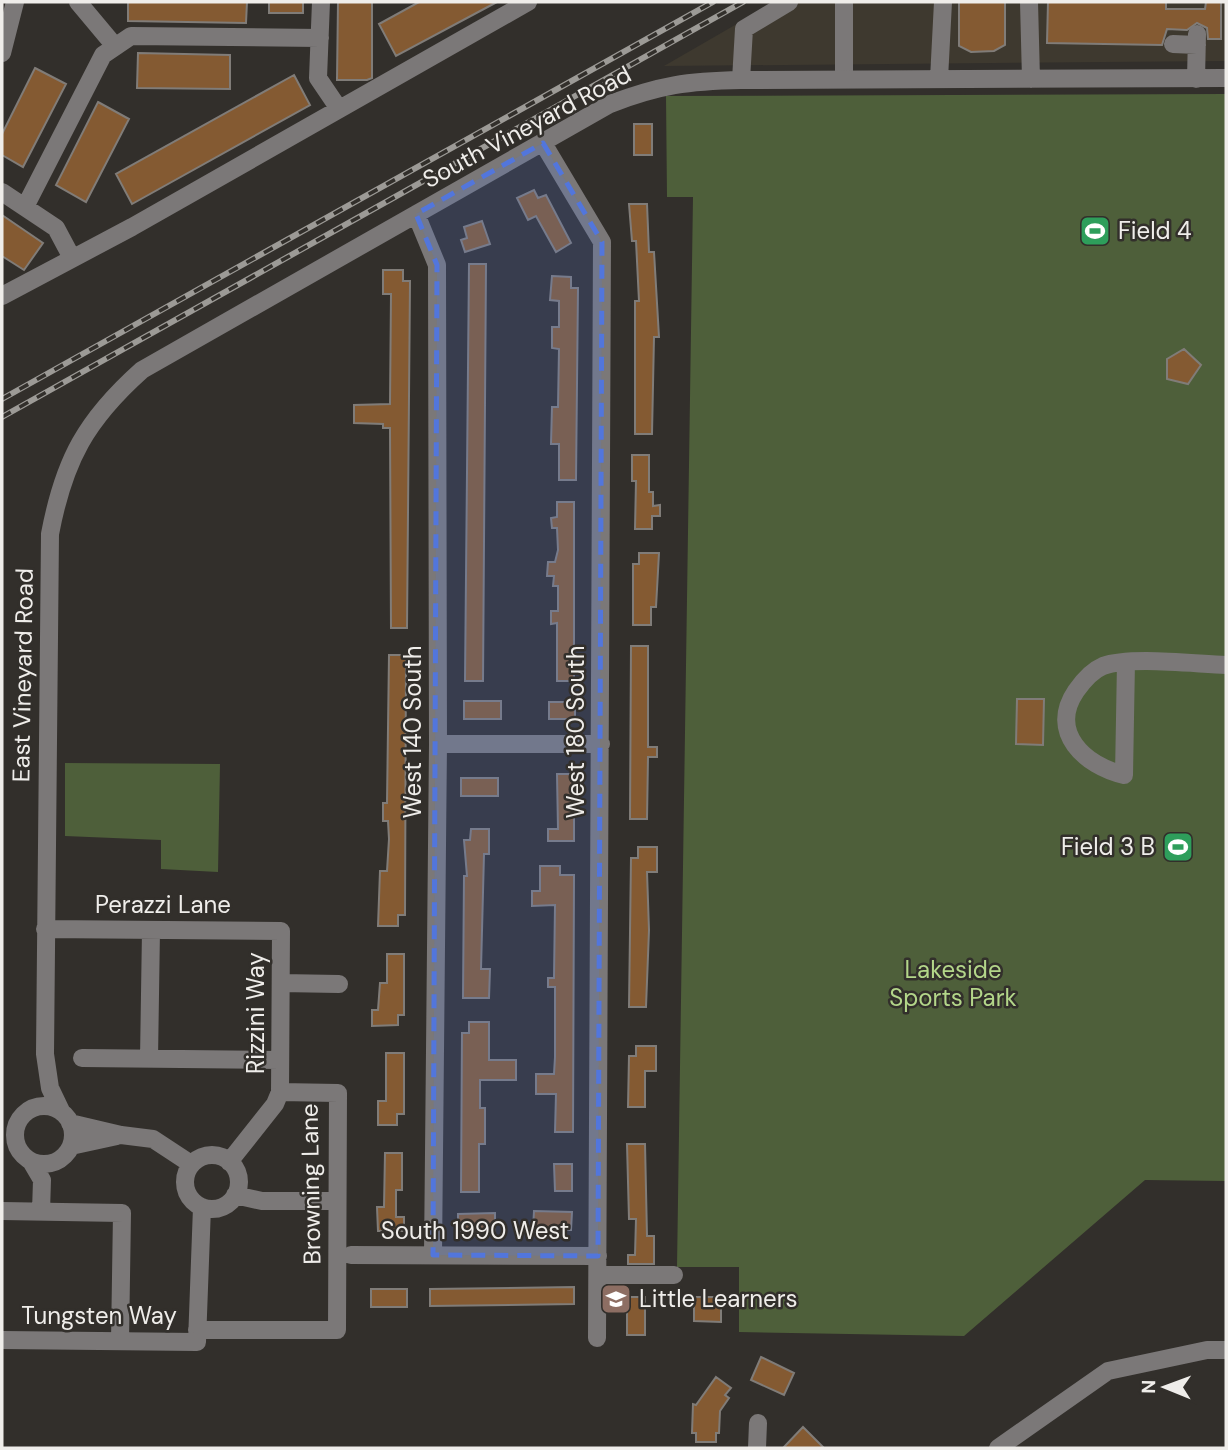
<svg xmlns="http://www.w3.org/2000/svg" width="1228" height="1450" font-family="'DM Sans',sans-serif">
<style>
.built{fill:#3e392f}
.green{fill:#4e5f3a}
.building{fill:#845a32;stroke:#807c78;stroke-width:2}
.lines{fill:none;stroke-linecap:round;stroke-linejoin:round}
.minor{stroke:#7b7878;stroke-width:18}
.rail-casing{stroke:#9c9a96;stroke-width:6}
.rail{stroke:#322f2b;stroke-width:3.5;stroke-dasharray:10;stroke-linecap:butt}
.marked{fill:#5276dc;fill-opacity:0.2;stroke:#5276dc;stroke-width:5;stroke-dasharray:14 9;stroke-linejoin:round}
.labels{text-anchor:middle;stroke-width:5;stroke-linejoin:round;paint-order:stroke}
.street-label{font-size:24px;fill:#efedea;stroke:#322f2b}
.poi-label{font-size:24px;fill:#efedea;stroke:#322f2b;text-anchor:start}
.park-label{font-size:24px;fill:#b3d689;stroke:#322f2b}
</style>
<rect width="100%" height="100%" fill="#322f2b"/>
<path class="built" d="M775,2h451v59l-562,5z"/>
<path class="green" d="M1226,94v1087l-81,-1 -181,156 -225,-4v-65h-62l16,-1070h-26l-1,-101z
M65,763l155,1 -2,108 -57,-3v-29l-96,-4z"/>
<path class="building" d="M128,2h119l-1,21 -118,-2z
M269,2h34v11h-34z
M338,2h34v76l-5,2h-30z
M419,2h78l-101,54 -17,-32z
M959,2h46v43l-11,6 -23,1 -12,-6z
M1048,2h118v7h39l1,-7h15v37h-13l-1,-11 -10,-5 -10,7 -20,-1 -5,16 -115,-2z
M138,53l92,2v34l-93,-1z
M35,68l31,16 -43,83 -21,-12v-21z
M294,75l16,30 -178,99 -16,-30z
M98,102l31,17 -43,83 -30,-17z
M634,124h18v31h-18z
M534,190l4,8 8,-3 25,48 -15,9 -20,-36 -8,4 -11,-22z
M629,204h18l2,48h5l5,85h-5l-2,97h-17v-133h4l-3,-60h-4z
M2,215l41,28 -19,27 -22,-14z
M482,221l8,23 -25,8 -4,-12 6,-2 -3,-11z
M469,264h17l-3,417h-18z
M383,270h20v11h7l-3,347h-16l-1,-200h-7v-4l-29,-1v-18l36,-1 1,-110h-8z
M552,276l19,1v11h7l-2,192h-17v-36h-8l1,-37h6l1,-58 -7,-1v-21h7v-26l-9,-1z
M1184,349l17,16 -13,19 -21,-5v-20z
M632,455h17v37h4v14l7,-1v11h-8v13h-17l1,-48h-4z
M557,502h17v179h-17v-58l-6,1v-13h7v-25h-5l1,-10h-7l1,-14h7l3,-12 -1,-22h-5l-1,-10 6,-1z
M639,553h20l-3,54h-5v18h-18v-61h6z
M631,646h17v101h9v10h-9l-1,62h-17z
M389,655h17l-1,260h-7v11h-20l2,-55h7l2,-32 -1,-18h-5v-18h4z
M1017,699h27l-1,46 -27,-1z
M464,701h37v18h-37z
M549,702h26v17h-26z
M557,774h17v67h-26v-12h10z
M461,778h37v18h-37z
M471,829h18v25h-5l-3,115h9l-1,29h-26l1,-122h3l-3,-36h6z
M638,847h19v25h-10l2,58 -3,77h-17l2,-149h7z
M540,866h20v9h14l-1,257h-18l1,-38h-20v-20h18l1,-17v-70h-7v-9h6l1,-73 -23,1v-15h8z
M387,954h17v61h-6v10l-26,1v-16h6l2,-27h7z
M469,1022h20v38h27v20h-36v28h5v36h-6v48h-18l1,-159h7z
M636,1046h20v25h-11v36h-17l1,-51h7z
M386,1053h18v61h-7v11h-19v-24h8z
M627,1144h18l2,92h7v28h-26v-9h7l1,-36h-7z
M385,1153h17v37h-6v27h8v14h-26l-1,-24h7z
M554,1164h18v27h-17z
M534,1211l38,1 -1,18h-38z
M495,1213v18h-37v-17z
M574,1287v17l-144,2v-17z
M371,1289h36v18h-36z
M627,1297h18v38h-18z
M694,1297h27v25l-27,-1z
M761,1357l33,16 -10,22 -33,-15z
M716,1377l15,11 -6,7 4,3 -9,13 -1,22h-3v9h-20v-9h-4l1,-29 3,1z
M803,1427l21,21h-41z"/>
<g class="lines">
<path class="minor" d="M78,2l36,43
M321,2l-3,76 21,31
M844,2v77
M1029,2l2,77
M1173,44l24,1
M2,53l13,-51
M939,79l4,-77
M1196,79l1,-45
M741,80l3,-51 45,-27
M543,143l59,99 -5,1096
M2,192l54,36 16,30
M25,207l78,-152 28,-19 189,2
M416,214l21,51 1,479 -5,511
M2,296l130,-69 396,-225
M1126,662l-2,113c-39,-9 -76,-43 -48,-84 7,-10 15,-20 27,-25 27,-10 92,-2 123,-1
M438,744h163
M45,929l236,2 -1,161 -5,12 -46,58
M281,983l58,1
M82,1058l198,2
M149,1059l2,-129
M15 1135a29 29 0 1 1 58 0a29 29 0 1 1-58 0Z
M61,1111l-11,-23 -5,-34 5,-520c14,-74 36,-114 92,-164l468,-266c50,-19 78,-23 131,-24l485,-2
M70,1123l51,12 32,4 38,25
M71,1146l46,-10
M185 1182a27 27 0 1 1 54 0a27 27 0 1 1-54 0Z
M32,1163l10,17 -1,31
M235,1195l27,6h75
M2,1211l120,2 -2,128
M351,1255l247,1
M598,1275h76
M197,1330h140l1,-237 -58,-1
M2,1340l195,2 5,-135
M757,1448l1,-25
M998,1448l110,-77 99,-21h19"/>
<g class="rail-casing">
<path id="rail" d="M2,399l711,-397
M2,417l741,-415"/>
</g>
<use href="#rail" class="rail"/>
</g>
<path class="marked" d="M543,143l59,99 -4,1014 -165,-1 4,-990 -21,-51z"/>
<defs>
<g id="stadium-square" transform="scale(1.575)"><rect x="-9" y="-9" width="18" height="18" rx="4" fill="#2e9e5b" stroke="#322f2b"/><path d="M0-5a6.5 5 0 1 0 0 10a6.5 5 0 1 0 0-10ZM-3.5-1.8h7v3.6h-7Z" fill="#fff"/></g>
<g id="school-square" transform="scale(1.575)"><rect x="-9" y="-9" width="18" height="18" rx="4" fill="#8d6e63" stroke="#322f2b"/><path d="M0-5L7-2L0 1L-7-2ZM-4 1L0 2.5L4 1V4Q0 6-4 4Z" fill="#fff"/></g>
</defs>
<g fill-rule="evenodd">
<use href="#stadium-square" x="1095" y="231"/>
<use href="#stadium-square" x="1178" y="847"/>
<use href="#school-square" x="616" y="1299"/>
</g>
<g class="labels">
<g class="street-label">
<text transform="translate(527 127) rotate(-28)" y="8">South Vineyard Road</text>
<text transform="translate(23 675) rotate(-89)" y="8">East Vineyard Road</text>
<text transform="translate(413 732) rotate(-90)" y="8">West 140 South</text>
<text transform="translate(576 732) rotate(-90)" y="8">West 180 South</text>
<text x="163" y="913">Perazzi Lane</text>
<text transform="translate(256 1013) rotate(-90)" y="8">Rizzini Way</text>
<text transform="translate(311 1184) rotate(-91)" y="8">Browning Lane</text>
<text x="475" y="1239">South 1990 West</text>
<text x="99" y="1324">Tungsten Way</text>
</g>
<g class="poi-label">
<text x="1118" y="239">Field 4</text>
<text x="1155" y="855" text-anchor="end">Field 3 B</text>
<text x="639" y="1307">Little Learners</text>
</g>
<g class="park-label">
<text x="953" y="978">Lakeside<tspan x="953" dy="28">Sports Park</tspan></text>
</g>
</g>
<rect width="1228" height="1450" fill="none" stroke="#efedea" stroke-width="7"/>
<g transform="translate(1165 1387) rotate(271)" stroke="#322f2b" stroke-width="5" paint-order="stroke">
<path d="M0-5L12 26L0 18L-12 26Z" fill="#efedea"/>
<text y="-10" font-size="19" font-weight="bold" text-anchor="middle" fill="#efedea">N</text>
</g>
</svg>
